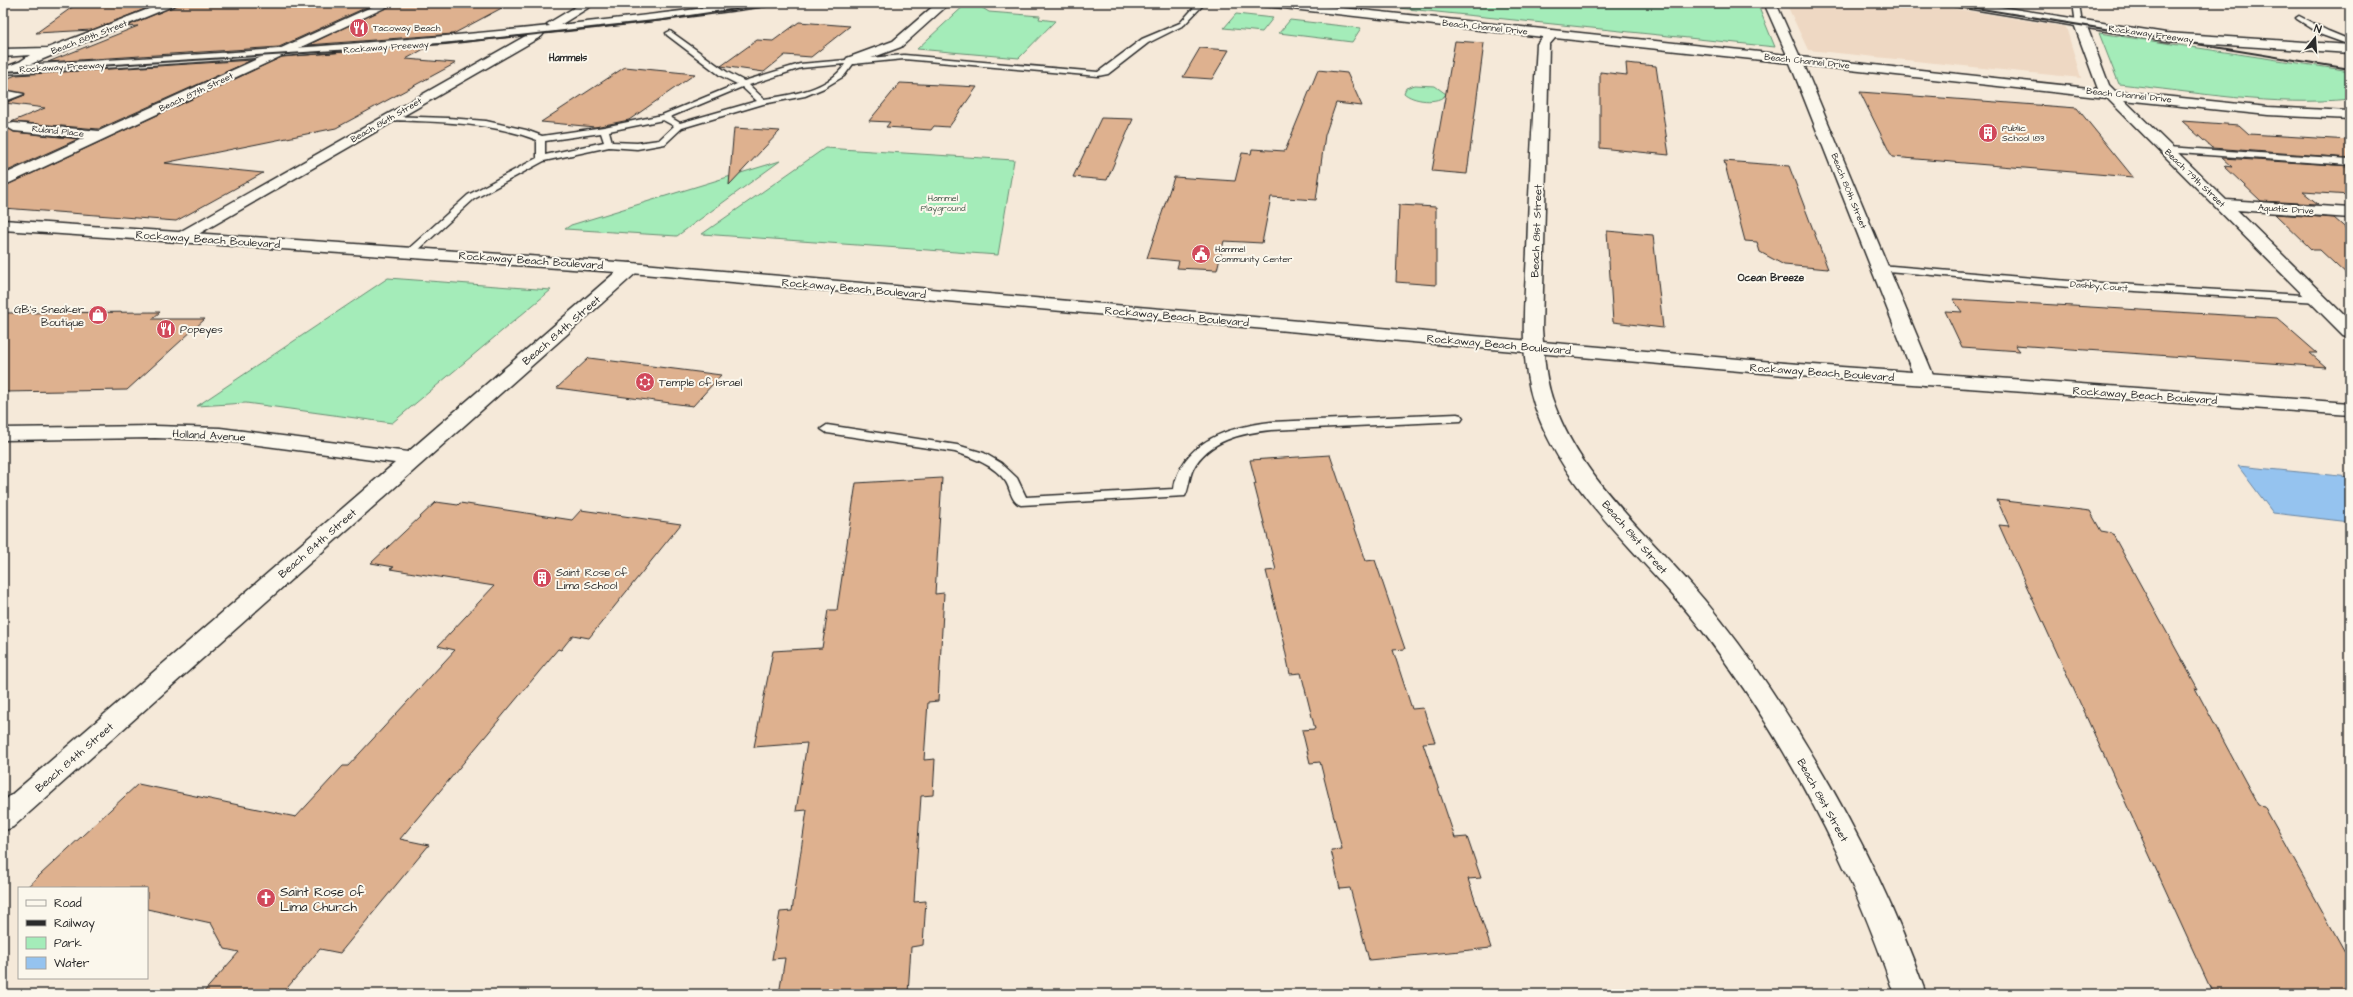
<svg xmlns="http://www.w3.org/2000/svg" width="2353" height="997" font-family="'Architects Daughter',sans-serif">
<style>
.built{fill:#eed8c3}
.green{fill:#a4ecb9;stroke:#688c72}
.water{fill:#95c3ef;stroke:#6b86a1}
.building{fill:#deb18f;stroke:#2b2b2b}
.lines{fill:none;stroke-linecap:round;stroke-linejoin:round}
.lane-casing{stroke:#2b2b2b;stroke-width:3}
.street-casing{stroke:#2b2b2b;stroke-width:3}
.secondary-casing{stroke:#2b2b2b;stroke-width:3}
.primary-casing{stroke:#2b2b2b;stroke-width:3}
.lane{fill:#fbf7ec;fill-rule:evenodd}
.street{fill:#fbf7ec;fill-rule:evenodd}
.secondary{fill:#fbf7ec;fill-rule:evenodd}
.primary{fill:#fbf7ec;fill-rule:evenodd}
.rail{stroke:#2b2b2b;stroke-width:2}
.labels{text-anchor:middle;stroke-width:4;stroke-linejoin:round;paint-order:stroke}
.far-street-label{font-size:9px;fill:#2b2b2b;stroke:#fbf7ec}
.far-poi-label{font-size:9px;fill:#2b2b2b;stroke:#fbf7ec;text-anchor:start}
.far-park-label{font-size:9px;fill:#495b4e;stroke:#fbf7ec}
.far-neighbourhood-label{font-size:10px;font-weight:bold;fill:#2b2b2b;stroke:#fbf7ec}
.street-label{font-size:11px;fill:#2b2b2b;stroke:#fbf7ec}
.poi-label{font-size:11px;fill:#2b2b2b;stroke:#fbf7ec;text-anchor:start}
.near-poi-label{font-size:13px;fill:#2b2b2b;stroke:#fbf7ec;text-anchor:start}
</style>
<rect width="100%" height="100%" fill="#f5e9d9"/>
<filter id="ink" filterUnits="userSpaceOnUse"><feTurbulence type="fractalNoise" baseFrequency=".025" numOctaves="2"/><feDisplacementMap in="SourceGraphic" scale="8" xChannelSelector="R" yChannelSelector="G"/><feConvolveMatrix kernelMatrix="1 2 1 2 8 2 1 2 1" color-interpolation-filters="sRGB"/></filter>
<g filter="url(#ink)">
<path class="built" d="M1786,3h134l146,24 15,51 -273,-28z"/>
<path class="green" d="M967,3l9,1 13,8 51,4 -1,3 16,2 -36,37 -102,-9z
M1350,3h407l18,44z
M1236,14l37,4 -11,14 -38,-4z
M1290,20l71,8 -9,14 -73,-9z
M2099,33l245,37 6,10v19c-77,8 -154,-7 -231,-15z
M1415,85l20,1 11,8c-7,11 -34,7 -42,-1l2,-5z
M825,148l189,12 -16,95 -296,-21z
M780,161l-103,75 -112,-7 6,-4z
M388,278l163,12 -159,133 -146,-20 -49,3z"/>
<path class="water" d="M2238,466l112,11v45l-77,-9z"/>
<path class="building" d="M78,3h82l-68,27 -56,3z
M181,3h195l-97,44 -231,15 90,-36 -13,1z
M396,3h115l-58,31 -145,11z
M799,22l51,4 -39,31 -26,-2 -21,17 -43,-6 36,-26 16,1z
M1455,41l29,2 -17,131 -35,-3z
M431,45l-25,14 50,4 -120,65 -172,35 99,10 -87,48 -173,-13v-21l279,-130z
M1200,48l29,2 -17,29 -29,-2z
M252,60l-153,69 -88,-7 34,-14 -40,-5 20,-8 -22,-6v-9l13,-5z
M1626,63l30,3 13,89 -69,-7v-76l27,3z
M625,67l70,7 -66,46 -34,7 -54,-5z
M1318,70l29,3 15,33 -26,-3 -11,32 -9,65 -45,-3 -9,46 -38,-2 -7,29 -40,-2 2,-7 -32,-3 27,-81 61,4 7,-28 9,1 1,-5 33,2z
M900,83l60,3 17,1 -28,40 -15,-1 -3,4 -45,-3 4,-5 -21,-1z
M1860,92l217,16 56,69 -241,-20z
M1101,118l32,1 -26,61 -34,-3z
M2182,121l57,4 10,9 101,6v18l-138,-10z
M7,124l-1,3 8,5 64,7 -75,34v-47z
M734,128l46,3 -51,54z
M2222,158l128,8v29l-47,-3 15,12 -57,-3 -37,-35 8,1z
M1724,161l65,5 39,103 -44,-4 -24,-13 -3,-10 -12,-1z
M1399,205l37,2v78l-40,-3z
M2275,214l59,4 16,14v46l-30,-28h-8z
M1607,231l46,4 10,93 -50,-6z
M1953,299l324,19 40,35h-7l16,14 -311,-22 5,6 -58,-4 -17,-36 17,1z
M160,312l-8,7h53l-78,71 -124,2v-79z
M589,358l132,17 -28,31 -136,-18z
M1330,455l36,106 9,-1 30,89 -12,1 19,59 11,-1 12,34 -12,1 32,95 12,-1 14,41 -13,1 23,69 -122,12 -19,-72 -10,1 -9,-39 11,-1 -22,-87 -10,1 -8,-33 13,-1 -14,-56 -11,1 -6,-29h1l-19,-74 10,-1 -22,-86h2l-6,-24z
M942,478l-7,116 9,-1 -6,108 -10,1 -4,58 11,-1 -2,36 -12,1 -7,106 12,-1 -3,44 -12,2 -3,47h-129l6,-36 -13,1 8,-47 12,-1 15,-101 -11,1 11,-68 -53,4 19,-96 49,-3 6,-38h9l19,-127z
M1997,500l93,11 11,20 11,2 86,156 -3,-1 63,117 6,1 86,155v33h-137l-197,-431 -17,-38 10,1z
M436,502l22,3 2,-2 112,17 9,-10 100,14 -92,114 -16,-3 -12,15 -3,-1 -158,190 29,6 -89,108 -20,-4 -38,45h-80l37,-42 -14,-3 -14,-26 -64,-14v-21h-121l112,-104 158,33 47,-51h5l107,-116 -17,-4 56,-60 -104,-17 4,-2 -23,-4z"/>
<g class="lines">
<g class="lane-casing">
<path id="lane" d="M1198,3h7l-21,22 -36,18 -40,31 -10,2 -194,-17 -51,5 -9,12 -20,12 -19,8 -42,8 -81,24 -17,16 -28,5 -28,-2 -65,14 -70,38 -60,55h-8l-1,-2 63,-57 69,-37v-18c-48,-18 -97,-18 -147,-20l-4,-2 1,-2 61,2 38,3 40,9 16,6 62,-9 58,-12 75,-31 -16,-8 -54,-41 -1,-2 4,-2 57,41 17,9 56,-17 104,-9 194,17 44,-33 38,-16zM845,64c-16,26 -54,31 -81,35l-15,-14 52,-17zM742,87l15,14 -77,22 -10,-6zM663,120l11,6 -15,14 -22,3 -25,-1 -3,-11zM601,133l3,9 -59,13v-14z
M2073,3h6l3,22 -6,-1z
M2299,16l29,15 22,9v5l-28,-10 -25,-16 -1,-1z
M27,59l4,2 -1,2 -27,9v-4z
M3,90l21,4 -21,8v-5l6,-2 -6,-1z
M2167,147l183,12v6l-186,-13v-4z
M1880,265l189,16 250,15 5,3 -5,3 -250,-15 -193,-17 -1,-2z
M1457,414l4,1 2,3 -2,3 -190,9c-29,3 -63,10 -78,39 -4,8 -4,20 -8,27l-164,9c-10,-3 -10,-15 -15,-23 -12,-17 -32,-24 -51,-30l-128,-19 -6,-4 6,-4 130,20 27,8 17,10 16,15 9,19 148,-8c8,-48 55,-62 97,-67z"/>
</g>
<g class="street-casing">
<path id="street" d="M164,3h16l-149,61h-8l-2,-3 9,-6 -27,2v-8l45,-1z
M380,3h15l-392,183v-11l81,-37 -70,-7 -7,-4 2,-3 5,-1 85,8z
M582,3h14l-39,24 -4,1 -6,-4z
M937,3h13l-49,44 -46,17h-8l-2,-3 2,-3 46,-17z
M1258,3h38l491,52 -23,-52h12l24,54 298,32 -24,-65 6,-4 6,4 23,61 6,6 153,16 82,4v8l-82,-4 -144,-15 102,100 124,8v10l-113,-8 113,111v16l-7,-2 -236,-237 -303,-33 131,314 -3,4 -7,2 -7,-2 -3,-4 -125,-316 -235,-25 -6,7 -7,284c2,26 3,53 13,77 26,70 83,119 131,173 25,28 47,56 68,86 71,102 131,212 172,329h-32c-42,-128 -111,-258 -193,-365 -56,-73 -138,-135 -167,-225 -16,-49 -9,-103 -7,-153 2,-69 6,-138 10,-207l6,-7 -279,-31z
M538,29l4,1 2,3 -2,3 -354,204h-12l-2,-3 2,-3z
M631,263l6,1 3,4 -3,4 -624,555 -10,4v-29l392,-339 -175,-23 -65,-2 -152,2v-12l152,-2 65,2 188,24 217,-188z"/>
</g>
<g class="secondary-casing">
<path id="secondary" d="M741,3h31l-6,3c-253,36 -508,53 -763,68v-8c247,-14 493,-29 738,-63z"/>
</g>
<g class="primary-casing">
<path id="primary" d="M1948,3h28l190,30 184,12v8l-184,-12 -212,-35z
M3,220l628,43 1154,100 565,40v12l-565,-40 -1154,-102 -628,-43z"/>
</g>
<use href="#lane" class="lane"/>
<use href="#street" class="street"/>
<use href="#secondary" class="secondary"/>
<use href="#primary" class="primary"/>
<path class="rail" d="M1945,3l405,66
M3,72l443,-28 217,-24 112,-17"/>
</g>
</g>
<defs>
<g id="restaurant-disc" transform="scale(1)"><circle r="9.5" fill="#d1495b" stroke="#fbf7ec"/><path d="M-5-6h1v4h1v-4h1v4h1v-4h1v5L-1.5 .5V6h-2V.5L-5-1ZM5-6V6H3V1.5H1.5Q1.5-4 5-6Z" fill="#fff"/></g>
<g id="building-disc" transform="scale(1)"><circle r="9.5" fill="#d1495b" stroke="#fbf7ec"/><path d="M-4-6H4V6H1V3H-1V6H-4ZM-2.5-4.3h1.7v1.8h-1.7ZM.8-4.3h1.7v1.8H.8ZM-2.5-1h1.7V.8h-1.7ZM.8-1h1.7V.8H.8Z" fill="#fff"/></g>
<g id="civic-disc" transform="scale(1)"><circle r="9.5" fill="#d1495b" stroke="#fbf7ec"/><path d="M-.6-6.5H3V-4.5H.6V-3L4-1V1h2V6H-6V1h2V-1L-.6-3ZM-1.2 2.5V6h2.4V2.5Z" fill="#fff"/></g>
<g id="shop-disc" transform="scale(1)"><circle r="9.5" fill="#d1495b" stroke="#fbf7ec"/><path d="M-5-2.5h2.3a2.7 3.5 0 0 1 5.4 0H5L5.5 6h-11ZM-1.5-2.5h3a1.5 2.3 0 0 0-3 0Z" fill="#fff"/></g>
<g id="synagogue-disc" transform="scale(1)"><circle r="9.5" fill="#d1495b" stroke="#fbf7ec"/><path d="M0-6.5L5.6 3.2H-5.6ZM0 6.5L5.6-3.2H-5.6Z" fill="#fff"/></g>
<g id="church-disc" transform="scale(1)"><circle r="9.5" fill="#d1495b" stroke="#fbf7ec"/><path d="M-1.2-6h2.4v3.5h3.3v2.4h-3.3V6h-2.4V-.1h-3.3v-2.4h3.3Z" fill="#fff"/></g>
</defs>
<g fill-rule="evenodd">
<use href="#restaurant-disc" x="359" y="28"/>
<use href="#building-disc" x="1988" y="133"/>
<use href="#civic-disc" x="1201" y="254"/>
<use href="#shop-disc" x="98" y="315"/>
<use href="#restaurant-disc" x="166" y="329"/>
<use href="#synagogue-disc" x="645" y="382"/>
<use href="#building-disc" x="542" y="578"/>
<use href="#church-disc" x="266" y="898"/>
</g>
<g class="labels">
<g class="far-street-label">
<text transform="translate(1485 27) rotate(6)" y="3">Beach Channel Drive</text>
<text transform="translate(2151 34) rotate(8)" y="3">Rockaway Freeway</text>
<text transform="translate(89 37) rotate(-21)" y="3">Beach 88th Street</text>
<text transform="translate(386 47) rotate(-4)" y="3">Rockaway Freeway</text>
<text transform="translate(1807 61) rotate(6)" y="3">Beach Channel Drive</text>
<text transform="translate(62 67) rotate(-3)" y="3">Rockaway Freeway</text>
<text transform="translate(196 92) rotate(-25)" y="3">Beach 87th Street</text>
<text transform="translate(2129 95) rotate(6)" y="3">Beach Channel Drive</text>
<text transform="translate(386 120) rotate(-30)" y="3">Beach 86th Street</text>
<text transform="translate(58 131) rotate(6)" y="3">Ruland Place</text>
<text transform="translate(2195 178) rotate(44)" y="3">Beach 79th Street</text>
<text transform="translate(1849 191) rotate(68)" y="3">Beach 80th Street</text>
<text transform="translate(2286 209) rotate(4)" y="3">Aquatic Drive</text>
<text transform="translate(2099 286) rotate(4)" y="3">Dashby Court</text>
</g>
<g class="far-poi-label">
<text x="373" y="31">Tacoway Beach</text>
<text x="2002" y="131">Public<tspan x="2002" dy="10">School 183</tspan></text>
<text x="1215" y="252">Hammel<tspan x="1215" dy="10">Community Center</tspan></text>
</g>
<g class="far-park-label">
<text x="943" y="201">Hammel<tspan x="943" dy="10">Playground</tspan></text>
</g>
<g class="far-neighbourhood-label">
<text x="568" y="61">Hammels</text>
<text x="1771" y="281">Ocean Breeze</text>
</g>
<g class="street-label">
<text transform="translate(1536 231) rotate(-88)" y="4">Beach 81st Street</text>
<text transform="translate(208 239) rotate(4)" y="4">Rockaway Beach Boulevard</text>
<text transform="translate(531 260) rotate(4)" y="4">Rockaway Beach Boulevard</text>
<text transform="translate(854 288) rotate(5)" y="4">Rockaway Beach Boulevard</text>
<text transform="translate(1177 316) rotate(5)" y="4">Rockaway Beach Boulevard</text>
<text transform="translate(561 330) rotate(-41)" y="4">Beach 84th Street</text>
<text transform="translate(1499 344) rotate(5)" y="4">Rockaway Beach Boulevard</text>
<text transform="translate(1822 372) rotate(4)" y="4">Rockaway Beach Boulevard</text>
<text transform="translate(2145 395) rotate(4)" y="4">Rockaway Beach Boulevard</text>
<text transform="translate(209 435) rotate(3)" y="4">Holland Avenue</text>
<text transform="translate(1635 537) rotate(49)" y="4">Beach 81st Street</text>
<text transform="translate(317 543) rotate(-41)" y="4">Beach 84th Street</text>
<text transform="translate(74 757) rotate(-41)" y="4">Beach 84th Street</text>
<text transform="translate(1823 800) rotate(61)" y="4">Beach 81st Street</text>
</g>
<g class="poi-label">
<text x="84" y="313" text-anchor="end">GB's Sneaker<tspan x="84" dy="13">Boutique</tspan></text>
<text x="180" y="333">Popeyes</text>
<text x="659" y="386">Temple of Israel</text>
<text x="556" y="576">Saint Rose of<tspan x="556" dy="13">Lima School</tspan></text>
</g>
<g class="near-poi-label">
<text x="280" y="896">Saint Rose of<tspan x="280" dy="15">Lima Church</tspan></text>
</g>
</g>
<rect width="2353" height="997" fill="none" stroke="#fbf7ec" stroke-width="16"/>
<rect x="8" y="8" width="2337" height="981" fill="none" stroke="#2b2b2b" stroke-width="1.5" filter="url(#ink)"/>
<rect x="18" y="887" width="130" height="92" fill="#fbf7ec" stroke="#a8a59f"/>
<rect x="26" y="900" width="20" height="6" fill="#fbf7ec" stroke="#a8a59f"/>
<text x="54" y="907" font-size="12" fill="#2b2b2b">Road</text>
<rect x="26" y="920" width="20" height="6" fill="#2b2b2b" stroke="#a8a59f"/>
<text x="54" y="927" font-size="12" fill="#2b2b2b">Railway</text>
<rect x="26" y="937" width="20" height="12" fill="#a4ecb9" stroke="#a8a59f"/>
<text x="54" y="947" font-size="12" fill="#2b2b2b">Park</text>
<rect x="26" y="957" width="20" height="12" fill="#95c3ef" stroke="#a8a59f"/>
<text x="54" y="967" font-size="12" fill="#2b2b2b">Water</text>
<g transform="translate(2315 38) rotate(17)" stroke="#fbf7ec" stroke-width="3" paint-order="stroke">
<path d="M0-3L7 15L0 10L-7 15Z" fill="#2b2b2b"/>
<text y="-6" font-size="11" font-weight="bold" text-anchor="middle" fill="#2b2b2b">N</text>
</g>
</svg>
